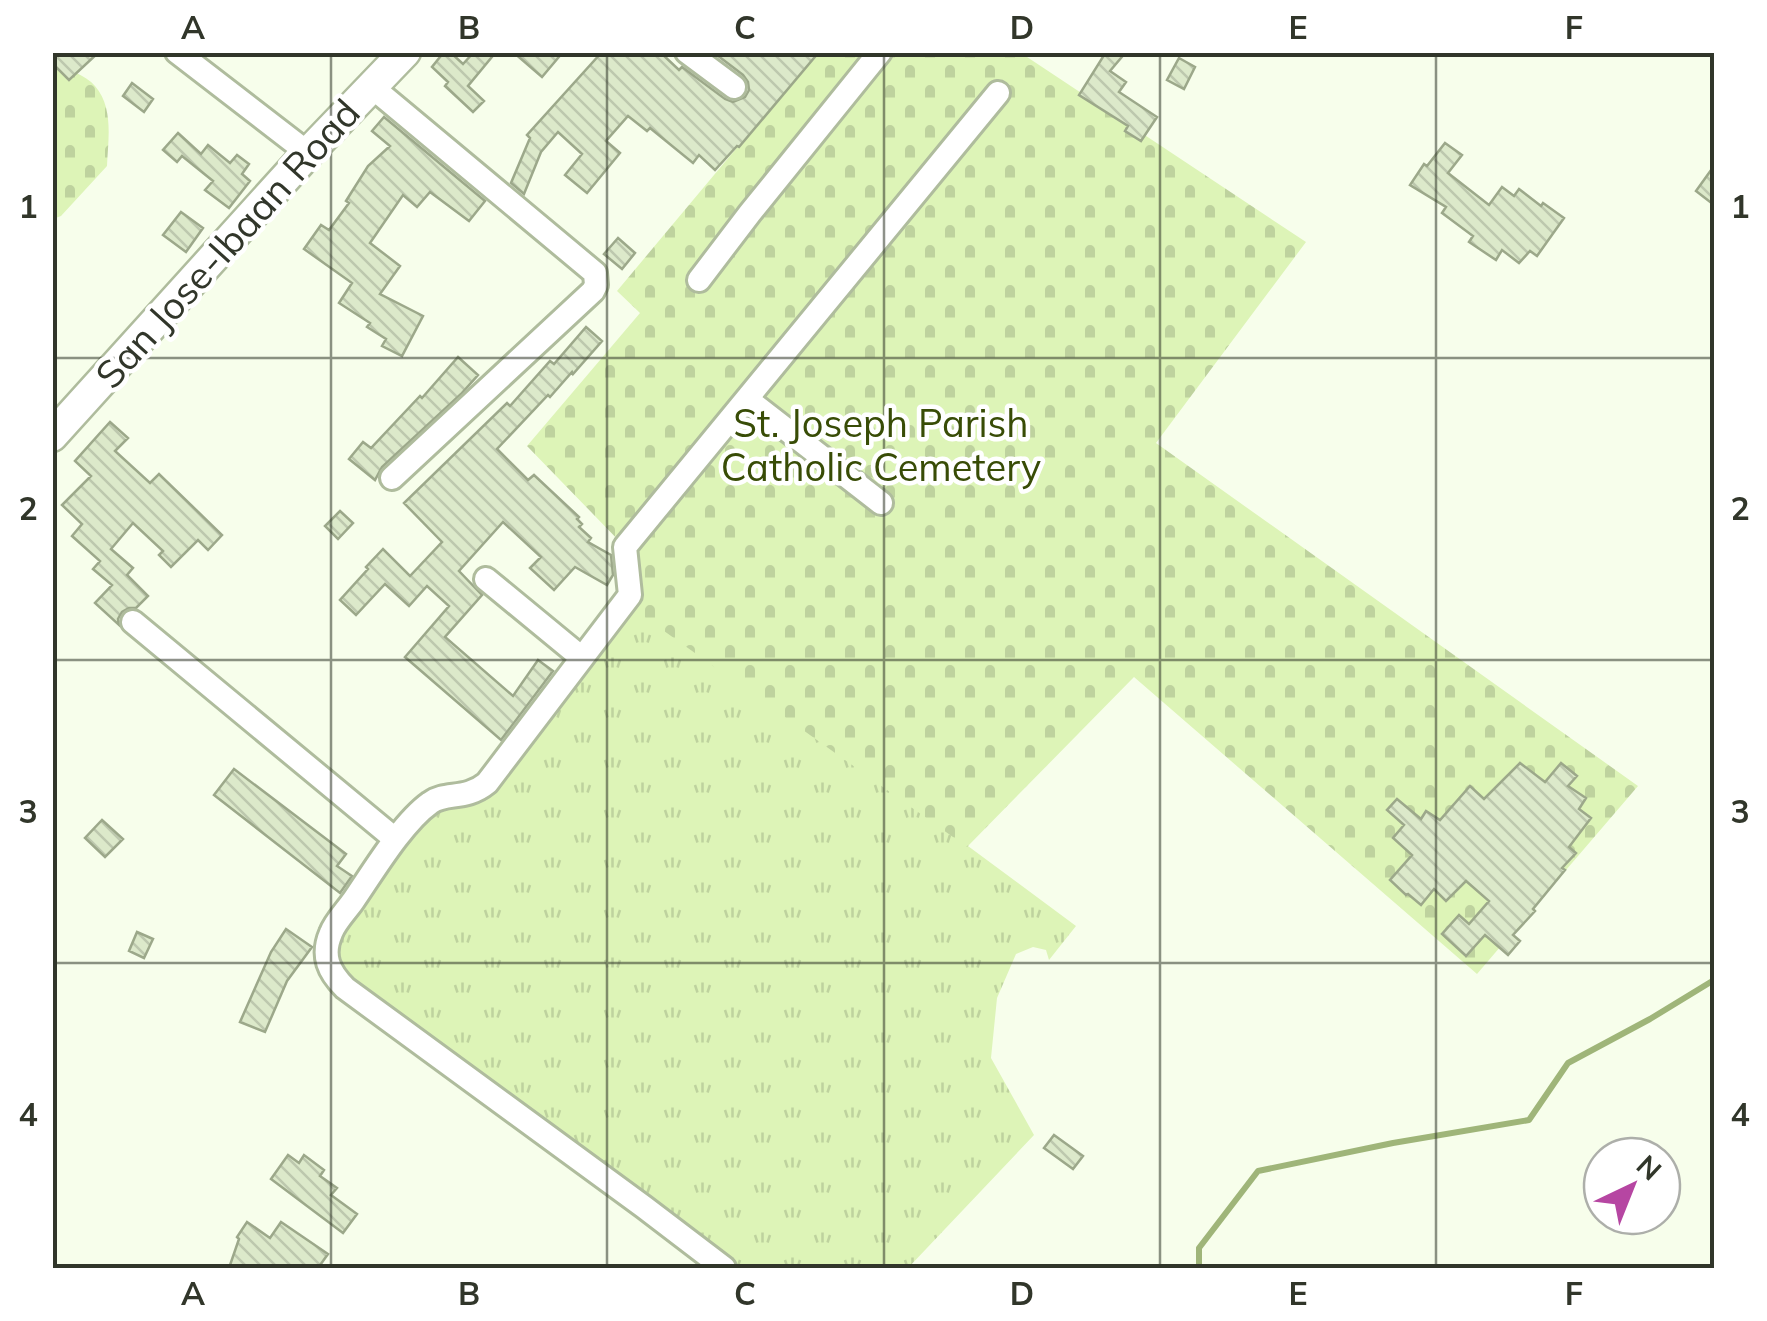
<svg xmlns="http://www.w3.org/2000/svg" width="1767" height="1321" font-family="Mulish,sans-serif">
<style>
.grass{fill:url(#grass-tufts)}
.cemetery{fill:url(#cemetery-stones)}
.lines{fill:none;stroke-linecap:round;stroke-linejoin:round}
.stream{stroke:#9fb579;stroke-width:6}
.building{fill:url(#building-back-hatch);stroke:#9ca88a;stroke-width:2.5}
.minor-casing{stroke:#afbc9d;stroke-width:28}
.major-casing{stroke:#afbc9d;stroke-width:35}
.minor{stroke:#fff;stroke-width:22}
.major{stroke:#fff;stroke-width:30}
.grid{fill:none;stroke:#31362a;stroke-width:2.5;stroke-opacity:0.55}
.labels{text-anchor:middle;stroke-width:9;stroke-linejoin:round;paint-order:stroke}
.street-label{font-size:38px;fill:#31362a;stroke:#fff}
.park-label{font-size:38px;fill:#384c06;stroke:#fff}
.neatline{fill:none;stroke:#31362a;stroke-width:4}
.grid-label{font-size:32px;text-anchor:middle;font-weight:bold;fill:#31362a}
</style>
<defs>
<pattern id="grass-tufts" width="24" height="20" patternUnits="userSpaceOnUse" patternTransform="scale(2.5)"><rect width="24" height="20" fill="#ddf4b7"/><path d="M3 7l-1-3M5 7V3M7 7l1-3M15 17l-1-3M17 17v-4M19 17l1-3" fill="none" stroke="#bed29e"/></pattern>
<pattern id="cemetery-stones" width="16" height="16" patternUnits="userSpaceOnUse" patternTransform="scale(2.5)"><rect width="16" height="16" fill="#ddf4b7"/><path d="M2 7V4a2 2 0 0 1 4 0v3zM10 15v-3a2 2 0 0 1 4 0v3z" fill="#bed29e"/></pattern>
<pattern id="building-back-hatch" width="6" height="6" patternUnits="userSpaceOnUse" patternTransform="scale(2.5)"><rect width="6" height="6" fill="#dce9ca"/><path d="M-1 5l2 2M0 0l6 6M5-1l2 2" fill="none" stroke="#bdc8ae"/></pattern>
</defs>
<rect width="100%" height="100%" fill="#f7feeb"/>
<path class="grass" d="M634,599l442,327 -27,34 -3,-10 -13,-3 -17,7 -19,44 -6,60 43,77 -126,133h-174l-386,-290 -13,-21 1,-20 98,-132 39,-6z"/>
<path class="cemetery" d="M816,53h205l285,189 -150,201 482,343 -161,188 -343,-297 -167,170 -331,-236 -11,-64 -98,-101 113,-133 -23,-22z
M52,62c13,6 34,13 43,24 19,22 13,54 12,80l-46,50 -8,3z"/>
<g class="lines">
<path class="stream" d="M1199,1268v-20l59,-77 135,-28 136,-23 39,-57 82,-44 64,-39"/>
</g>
<path class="building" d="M52,52h47l-30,28 -17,-17z
M444,52h6l13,12 11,-12h22l-28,34 16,15 -11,11 -28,-26 3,-4 -16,-15z
M513,52h50l-21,25z
M602,52h58l19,18 3,-3 43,32 8,3 12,-5 4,-7 -1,-8 -5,-7 -30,-23h106l-80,95 -2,-1 -22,24 -16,-15 -6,8 -43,-35 -3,3 -19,-15 -22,25 14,12 -33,40 -22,-18 17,-21 -24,-22 -17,20 -17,42 -13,-11 19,-45 -3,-3z
M1106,52h20l-16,19 16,11 -7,10 38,25 -16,24 -16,-10 3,-5 -49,-31z
M1179,58l16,9 -11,22 -17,-9z
M132,83l21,16 -9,13 -21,-16z
M384,117l101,84 -16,20 -39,-29 -13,15 -14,-12 -33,48 30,23 -20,28 43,22 -21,40 -20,-10 4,-7 -19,-12 3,-4 -31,-20 13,-20 -48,-34 17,-24 8,5 20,-27 -3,-2 22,-35 22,-20 -18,-15z
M178,133l23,21 7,-9 22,18 7,-8 12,9 -7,10 8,7 -21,27 -24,-18 8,-9 -31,-25 -5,6 -14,-12z
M1445,143l17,12 -14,18 41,32 13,-18 12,9 5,-7 22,17 2,-3 21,15 -27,38 -7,-5 -11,12 -17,-13 -6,10 -27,-18 4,-6 -31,-23 4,-6 -36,-22 14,-21 3,2z
M1714,166v39l-18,-14z
M181,212l22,16 -17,24 -23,-17z
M618,238l17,15 -13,16 -18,-15z
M586,327l16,14 -29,33 -1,-2 -22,25 -2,-2 -51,54 31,31 6,-5 45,42 -2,2 5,5 -3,3 12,11 -3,4 23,13 2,20 -6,10 -32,-18 -21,23 -24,-22 11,-11 -38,-35 -44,49 23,24 -37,42 68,59 25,-36 15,11 -52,69 -96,-83 44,-51 -22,-20 -18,20 -24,-22 -29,31 -16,-15 28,-31 -2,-2 17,-18 27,27 32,-34 -38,-39 103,-100 3,3 40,-45 4,3z
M458,357l20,18 -17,19 -79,73 -7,13 -26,-21 14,-17 8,6 49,-52 2,2z
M110,422l18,16 -13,13 35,32 9,-9 63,61 -14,15 -10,-10 -27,27 -12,-12 4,-4 -30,-28 -22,26 22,19 -6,7 21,21 -12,12h-7l-7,4 -4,7 1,6 -24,-22 17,-18 -19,-16 7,-8 -28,-25 10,-12 -20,-19 29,-29 -16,-15z
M340,511l13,12 -15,16 -13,-13z
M1520,763l25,19 16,-19 16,13 -9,10 18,12 -7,11 12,9 -22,29 7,6 -14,15 3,2 -32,39 2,2 -22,24 7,6 -12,14 -23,-20 -19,21 -24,-22 17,-19 10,9 20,-23 -23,-20 -20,20 -12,-12 -13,16 -13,-11 -2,1 -16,-15 22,-25 -19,-17 11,-13 -17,-15 10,-11 24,20 5,-8 14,9 30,-34 14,13z
M234,769l112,85 -9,12 15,10 -12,17 -126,-98z
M102,820l21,19 -18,18 -20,-19z
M286,929l26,18 -25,34 -22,51 -25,-10 31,-70z
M137,932l16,7 -9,19 -15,-7z
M1054,1135l29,21 -10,13 -29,-21z
M288,1155l11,8 5,-8 20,15 -4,6 17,12 -6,7 26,19 -14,19 -72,-54z
M247,1222l23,16 11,-16 47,32 -10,14h-89l10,-29 -2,-2z"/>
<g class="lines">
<g class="minor-casing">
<path id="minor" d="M177,52l131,101
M687,52l47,35
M372,87l223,186 1,12 -3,6 -201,187
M699,280l51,-67 130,-161
M747,399l134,104
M486,579l96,79 -95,125c-22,18 -41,8 -57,20 -28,20 -57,69 -77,98 -7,10 -18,21 -22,32 -10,23 -2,39 14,55l299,219 80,61
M133,622l262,217
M582,658l48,-63 -5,-48 373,-454"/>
</g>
<g class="major-casing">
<path id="major" d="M52,436l256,-283 97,-101"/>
</g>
<use href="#minor" class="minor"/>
<use href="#major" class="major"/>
</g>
<path class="grid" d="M331,52v1216M607,52v1216M884,52v1216M1160,52v1216M1436,52v1216M52,358h1662M52,660h1662M52,963h1662"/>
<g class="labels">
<g class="street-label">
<text transform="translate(228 244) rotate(-48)" y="13">San Jose-Ibaan Road</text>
</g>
<g class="park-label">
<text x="881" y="437">St. Joseph Parish<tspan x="881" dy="44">Catholic Cemetery</tspan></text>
</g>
</g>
<rect width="1767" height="1321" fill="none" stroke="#ffffff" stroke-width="110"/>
<g transform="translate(1632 1186) rotate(43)"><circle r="48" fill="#ffffff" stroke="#adafaa" stroke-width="2.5"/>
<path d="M0-8L18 38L0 25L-18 38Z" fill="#b646a2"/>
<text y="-15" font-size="28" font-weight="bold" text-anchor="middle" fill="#31362a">N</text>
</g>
<rect x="55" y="55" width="1657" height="1211" class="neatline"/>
<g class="grid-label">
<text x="193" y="39">A</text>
<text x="469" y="39">B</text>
<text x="745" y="39">C</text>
<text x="1022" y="39">D</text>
<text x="1298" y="39">E</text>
<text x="1574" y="39">F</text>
<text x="28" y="218">1</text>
<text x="1740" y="218">1</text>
<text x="28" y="520">2</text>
<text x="1740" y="520">2</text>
<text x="28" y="823">3</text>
<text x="1740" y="823">3</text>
<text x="28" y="1126">4</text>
<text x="1740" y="1126">4</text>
<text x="193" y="1305">A</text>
<text x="469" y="1305">B</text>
<text x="745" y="1305">C</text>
<text x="1022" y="1305">D</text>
<text x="1298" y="1305">E</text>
<text x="1574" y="1305">F</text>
</g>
</svg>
